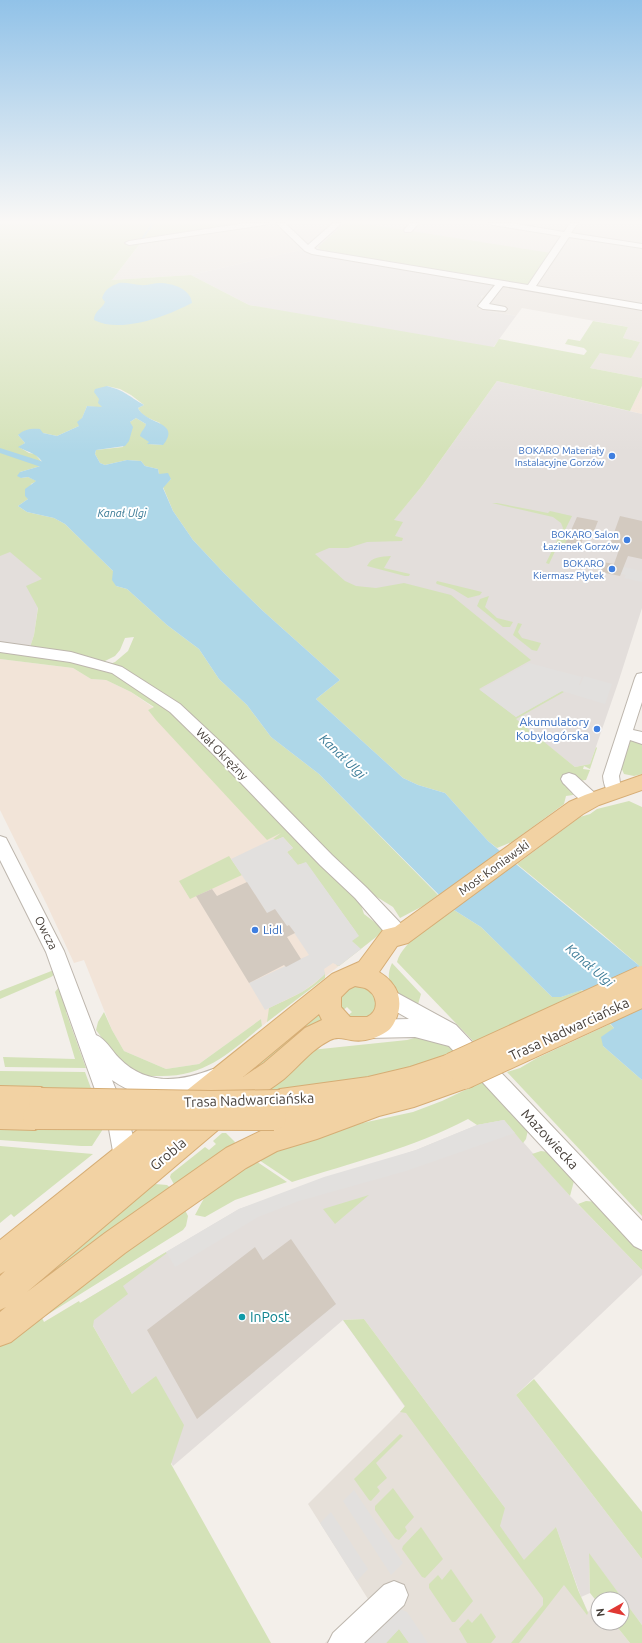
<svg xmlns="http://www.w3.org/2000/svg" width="642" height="1643" font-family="Ubuntu,sans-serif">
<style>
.residential{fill:#e6e0d9}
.commercial{fill:#f2e4d8}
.industrial{fill:#e3dedb}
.green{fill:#d4e2b8}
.parking{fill:#e2e0de}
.water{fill:#aed7e8}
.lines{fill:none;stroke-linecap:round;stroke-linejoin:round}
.stream{stroke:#aed7e8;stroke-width:2}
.canal{fill:#aed7e8;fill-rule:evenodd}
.building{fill:#d3cac0}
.minor-casing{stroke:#bdb6ad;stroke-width:2}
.major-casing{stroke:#d6ad75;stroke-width:2}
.minor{fill:#fff;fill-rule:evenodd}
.major{fill:#f2d2a3;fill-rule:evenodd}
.major-bridge-casing{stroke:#d6ad75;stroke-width:26;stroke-linecap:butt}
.major-bridge{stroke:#f2d2a3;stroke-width:24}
.shop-dot{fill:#3f7fe0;stroke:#fff;stroke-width:1.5}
.culture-dot{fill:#0f9aa8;stroke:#fff;stroke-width:1.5}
.labels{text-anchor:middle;stroke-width:4;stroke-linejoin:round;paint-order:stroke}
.far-shop-label{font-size:10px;fill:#366cbe;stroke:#fff;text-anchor:end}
.far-water-label{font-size:11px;font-style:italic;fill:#3a7a96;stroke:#fff}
.shop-label{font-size:12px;fill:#366cbe;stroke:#fff;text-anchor:end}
.street-label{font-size:12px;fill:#463f39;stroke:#fff}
.water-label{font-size:13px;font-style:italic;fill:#3a7a96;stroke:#fff}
.near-street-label{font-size:14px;fill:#463f39;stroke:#fff}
.near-culture-label{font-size:14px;fill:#0d838f;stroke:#fff;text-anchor:start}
</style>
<rect width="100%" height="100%" fill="#f3efea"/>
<path class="residential" d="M153,223h489v155l-52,-10 10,-15 40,-11 -17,-4 5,-11 -106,-19 -6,8 -40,-7 7,-14 -179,-46 -113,26 -79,5 28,-36z
M343,1320l47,34 115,154 51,19 22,63 10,22 9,-10 1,21h16l16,20h-305l43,-44 -60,-95 97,-97z"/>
<path class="commercial" d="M642,386v28l-12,-3z
M0,659l73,9 18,11 15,1 25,12 23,16 -6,2 48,53 88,68 87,110 -109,85 -1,-7 -62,45 -33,5 -42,-18 -12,-21 -28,-70 -10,3 -27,-58 -47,-95z"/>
<path class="industrial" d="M304,249l4,4 187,31 2,1 -8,9 -6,1 -2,2 3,3 -8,9 40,7 -24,33 -243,-44 -58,-30z
M497,381l145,33v194l-24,75 -28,81 -15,3 -280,-224 96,-20 31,-37z
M0,531l61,37 -23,39 -4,28 -4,12 -30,-3z
M504,1120l66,76 72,74v5l-126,120 126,164v66l-53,-71 1,39 -9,4 -25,-70 -32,33 -24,-34 5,-18 -141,-189 -21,1 -170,146 -93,-163 159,-94 177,-59 61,-25z"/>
<path class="green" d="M0,223h238l2,2 -98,16 -30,39 79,-5 58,30 245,42 5,-8 85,16 3,-4 -3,-3 -19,-4 3,-5 12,2 13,-20 35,6 -5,11 17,4 -9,16 -31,-5 -10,15 52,10v8l-12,25 -133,-30 -75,105 -28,34 9,2 -8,14 8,2 -1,3 -35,1 -19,6h-19l-14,6 30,27 11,5 20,2 28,-5 47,12 80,65 -52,29 37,28 46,-26 2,1 -48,27 59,48 15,-3 6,-17 1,1 -7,21 -6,-3 -1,3 7,1 -4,10 -8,1 -7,-5 -7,9 8,2 6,4 -5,4 -7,1 -2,8 -52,38 -15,6 -9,-7 -43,-48 -27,-8 -15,-7 -87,-79 24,-19 -77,-69 -39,-38 -31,-33 -20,-29 -10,-24 8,-8 -12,-5 -1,-5 -13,-3 -4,-5 -14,-1 -22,5 -5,-2 -5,-9 1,-4 27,-3 7,-25 6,-4 10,6 -2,14 6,4 -2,2 15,1 -3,-22c-9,-4 -18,-6 -22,-15l6,-3 -13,-10 -11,-6 -13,-3 -8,13 4,9 -16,-2 -8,20 -22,10 -14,-3 -25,2 7,8 -6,4 10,6 6,1 9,11 -24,7 1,6 7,-1 9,4 -6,3 -3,15 -10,7 9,6 27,6 11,6 48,47 3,15 11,3 40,36 32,24 20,30 28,26 24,32 48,37 119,121 -15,11 -23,12 -7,-11 -21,-13 -203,-195 -59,-35 5,-2 13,-11 6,-14 -9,1 -5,12 -5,6 -12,6 -73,-15 4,-12 4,-27 -12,-22 16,-7 -32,-27 -10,4z
M345,223h15l191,30 -24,32 -205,-34 -4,-4z
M492,503h5l51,10 2,-2 22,5 -8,16 6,2 -6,12 -6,-1 -9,19 -3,-1 17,-35 -2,-5 -8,-6z
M391,556l-7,12 26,6 -1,2h-4l-38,-10c5,-10 14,-9 24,-10z
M437,581l45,11 -2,3 -12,3 -15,-9 -16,-5 -1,-1z
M489,596l-4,11 12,11 16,4 -3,5h-7l-26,-21 3,-7z
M518,623l4,1 -4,8 4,6 19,5 -4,8 -5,-1 -19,-15z
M0,648l44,6 66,17 52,30 198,201 4,12 21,16 -46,36 -3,-1 22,-18 -7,-6 5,-9 -50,-69 -9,2 -10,-13 6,-4 -10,-11 -7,3 -3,-1 8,-6 -14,7 -111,-120 -8,-10 6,-3 -23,-15 -25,-12 -15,-1 -18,-11 -73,-9z
M632,740l10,1v33l-8,2 -10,-2 -3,-7 8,-26z
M629,801l13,6v161l-41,-35 -84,-69 63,-47 10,-3 7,-5z
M229,856l13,19 -52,24 -11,-18z
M454,910l27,17 71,70h9l20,-7 4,4 -94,44 -3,-3 -14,7 -77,-80c6,-22 39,-39 57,-52z
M392,963l29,31 -4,14c-7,-2 -10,-5 -16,-11 -11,-11 -16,-18 -9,-34z
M54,970l1,4 -4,3 -51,22v-8z
M325,972v6l-58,44 2,-14c17,-8 47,-20 56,-36z
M363,983l18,20 -11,17 -26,-1 8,-7 -5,-5 -8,7 -3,-16 7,-10z
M59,987l12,23 -5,2 20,56 -81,-1 -2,-10 72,2 -20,-67z
M319,1009l6,13 -87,63 -22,8z
M104,1012l8,18 12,21 42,18 33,-5 62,-45 1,7c-33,27 -57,51 -103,50 -8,0 -18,1 -24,-3 -16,-11 -27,-27 -39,-43l2,-8z
M610,1024l4,4 -11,18 39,34v136l-135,-144 13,-4 17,-10z
M426,1035l31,15 -45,20 -32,8 -119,14 50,-42 96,-10z
M0,1071l85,1 7,19 -92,-5z
M486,1080l42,50 -2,9 -3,4 -19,-23 -27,5 -9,-6c-55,29 -117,44 -176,63l-36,-24 88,-31 69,-15 29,-11z
M0,1125l103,4 -11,17h-11l-81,-6z
M222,1133h4l9,9 -4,9 -55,37 -6,-11 1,-3 34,-27 4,3 7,-6 -3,-3z
M0,1146l93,8 -79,63 -3,-3 -11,9z
M541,1151l7,1 26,29 -4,15 -38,-42z
M253,1159l34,23 -52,18 -30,17 -10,-2 15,-28z
M155,1184l12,1 6,5 -173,131v-13z
M369,1195l-34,29 -12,-15z
M586,1201l11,1 45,46v22l-64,-66z
M183,1206l5,10 -2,10 -3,4 -141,88 2,4 35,-21 1,2 86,-51 1,1 -44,33 5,8 -34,26 -1,6 39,68 24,-18 28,49 -13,39 100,179h-271v-302z
M364,1319l141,189 -5,18 24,34 32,-33 22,63 10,23 -1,2 -23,-30 -45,58h-8l32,-38v-7l-137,-185 -6,-1 5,-6 -62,-86z
M534,1379l108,133v47l-126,-164z
M400,1434l3,2 -27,27 11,15 -10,9 3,4 -9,10 -2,-1 -15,-21z
M393,1488l21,29 -9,10 2,4 -8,9 -4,-2 -20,-28v-4z
M421,1527l22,32 -18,19 -3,-1 -20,-28 1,-3z
M589,1553l53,72v18h-12l-16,-20h8v-24h-24v4l-8,-10z
M451,1569l22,32 -18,21h-3l-23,-34v-4l9,-9 4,5z
M481,1613l15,24 -5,6h-24l-8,-14 9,-10 4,4z
M399,1629l10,14h-23z"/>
<path class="parking" d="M624,567l18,4v11l-18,-4 2,-3 -5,-1z
M529,663l53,14 -3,8h1l4,-9 28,8 -7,20 -43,-13 -46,26 -36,-27z
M283,837l10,11 -6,4 11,13 8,-3 53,74 -7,5 9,8 -22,17 -6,-3 -9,6 1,5 -3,3 -20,15 -37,18 -16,-27 60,-28 -20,-30 -2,1 -20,-13 -36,-54 42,-20 3,1z
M504,1120l11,13 -109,38 -107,30 -41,16 -83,50 -9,-15 73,-43 85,-32 92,-27 61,-25z
M354,1490l49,73 -12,12 -48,-74z
M331,1512l37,57 -11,12 -37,-58z
M398,1608l9,4 21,31h-19l-10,-14 -13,14h-27z"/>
<path class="water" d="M119,283c8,-1 14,2 22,2 6,1 13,-2 19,-2 12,0 31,6 32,20 -25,13 -71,31 -98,17 0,-9 8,-11 11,-18l-3,-4c3,-9 9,-12 17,-15z
M107,386c19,5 21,10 37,19l-6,3c8,17 44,13 25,37l-16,-1 2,-2 -9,-6c1,-5 5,-7 6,-12l-10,-6 -6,4 3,5 -4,14 -4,5 -29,4 -1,4 5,9 5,2 22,-5 14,1 4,5 13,3 1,5 9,-1 3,6 -8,9 10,23 20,29 31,33 39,38 77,69 -24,19 87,79 15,7 27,8 43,48 154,127v112l-39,-34 -2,-9 13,-9 -32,-38 -21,7h-9l-71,-70 -27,-17 -135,-136 -48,-37 -24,-32 -28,-26 -20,-30 -32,-24 -40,-36 -11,-3 -4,-6 1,-9 -48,-47 -11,-6 -27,-6 -9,-6 10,-7 -3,-3v-7l11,-8 -8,-4 -7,1 -4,-2 3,-4 24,-7c-5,-11 -16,-13 -26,-18l7,-4 -7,-8c6,-6 14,-7 22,-6l3,4 14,3 22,-10 -2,-4 5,-4 5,-12 15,1 -4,-4 1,-4 -5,-7 1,-3z"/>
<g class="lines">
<path class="stream" d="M142,239l11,-16"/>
<path class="canal" d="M0,448l47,15 13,13 -4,2h-3l-12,-11 -41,-14z"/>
</g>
<path class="building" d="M620,516l22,5v38l-14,-3 -8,20 -20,-4 3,-10 11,2 6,-17 -10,-3z
M577,517l21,4 -7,18 -7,-2 -6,13 -14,-4z
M247,882l20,31 8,-4 12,17 2,-1 6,8 -8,4 14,22 -15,8 -2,-2 -35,18 -53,-87 16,-7 5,7z
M291,1239l45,65 -139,115 -50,-89 108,-83 8,13z"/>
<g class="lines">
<g class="minor-casing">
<path id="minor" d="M245,223h23l-4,2 -135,20 -4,-2 4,-2z
M276,223h9l23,22 25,-22h9l-28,25 3,2 211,35 33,-49 -68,-11 -4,-2h22l53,9 6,-9h8l-7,10 71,11v4l-73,-11 -33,49 106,18v6l-139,-24 -14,18 16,3 2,2 -2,2 -22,-2 -5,-3 17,-21 -183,-31 -7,-3z
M410,223h9l-8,9h-6l-1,-2z
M0,642l71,10 51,15 58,37 46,43 106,108 35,33 40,42 2,6 -2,6 -7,2 -7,-2 -38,-44 -35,-33 -106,-110 -44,-43 -58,-39 -42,-11 -70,-10z
M642,673v29l-9,28 9,2v12l-12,-4 -11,36 1,7 5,8 -2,4c-14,5 -19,-7 -20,-19l32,-98 2,-4z
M569,773l6,2 23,21 2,4 -2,4c-14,5 -25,-12 -35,-21l-2,-4 2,-4z
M0,836l6,2 58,113 32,84c10,4 15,15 23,23 27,28 61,24 94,11l7,3 3,7 -3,7c-36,16 -74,18 -108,-6 8,21 30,63 21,85l-8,3 -8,-3 -3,-8 -5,-28 -63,-177 -46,-92z
M388,988l68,37 186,196v29l-8,-4 -185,-200 -34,-9 -47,1 -7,-3 -3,-6 3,-6 7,-3 41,-1 -28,-16 -3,-6 3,-6z
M394,1581l10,4 4,10 -4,10 -40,38h-36l5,-10 51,-48z"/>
</g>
<g class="major-casing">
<path id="major" d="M642,775v15l-43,15 -16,9 -175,129 -11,3 -18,26c18,11 26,28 16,49 -2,4 -5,9 -9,11 -11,7 -23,10 -35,8 -7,-1 -13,-4 -21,0 -18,9 -31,26 -46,39 -10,8 -22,15 -33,23l-224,190 78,-59 121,-85 41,-20 -2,-1 -4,-9 4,-9 4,-2 -2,-5 4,-9 9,-4 88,-12 42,-10 42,-14 9,4 4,8 8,3 4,9 -4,9 -59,21 -35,9 -62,23 -40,12 -31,17 -121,85 -114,89 -11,4v-34l6,-5 -6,3v-34l5,-5 -5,3v-34l332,-266 27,-12 24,-32 12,-3 174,-125 16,-7zM355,986c3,1 7,1 10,2 13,6 15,23 2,29h-17l-9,-10v-10l8,-8zM319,1014l3,6 -17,8 -41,35 -21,14z
M0,1086l41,1 9,4 4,9 -4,9 -4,2 2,6 -4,9 -9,4 -35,-1z"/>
</g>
<use href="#minor" class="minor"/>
<use href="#major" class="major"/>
<g class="major-bridge-casing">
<path id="major-bridge" d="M452,1065l190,-87
M464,1077l178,-82
M41,1100l170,3 69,-1
M35,1117l239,1"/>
</g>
<use href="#major-bridge" class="major-bridge"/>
</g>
<linearGradient id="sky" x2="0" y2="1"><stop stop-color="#91c2e8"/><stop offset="0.49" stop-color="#faf8f6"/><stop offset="1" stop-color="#faf8f6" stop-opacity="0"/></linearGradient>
<rect width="642" height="453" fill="url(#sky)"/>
<g class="shop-dot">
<circle cx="612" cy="456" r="4"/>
<circle cx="627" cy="540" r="4"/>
<circle cx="612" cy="569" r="4"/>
<circle cx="597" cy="729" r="4"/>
<circle cx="255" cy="930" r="4"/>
</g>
<circle class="culture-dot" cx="242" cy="1317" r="4"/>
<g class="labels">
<g class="far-shop-label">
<text x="604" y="454">BOKARO Materiały<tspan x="604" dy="12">Instalacyjne Gorzów</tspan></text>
<text x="619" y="538">BOKARO Salon<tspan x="619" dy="12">Łazienek Gorzów</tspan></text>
<text x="604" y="567">BOKARO<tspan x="604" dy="12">Kiermasz Płytek</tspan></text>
</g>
<g class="far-water-label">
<text x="122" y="517">Kanał Ulgi</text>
</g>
<g class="shop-label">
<text x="589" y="726">Akumulatory<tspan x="589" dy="14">Kobylogórska</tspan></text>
<text x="263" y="934" text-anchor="start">Lidl</text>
</g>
<g class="street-label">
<text transform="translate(222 754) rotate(45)" y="4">Wał Okrężny</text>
<text transform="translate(494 868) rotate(-36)" y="4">Most Koniawski</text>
<text transform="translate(46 933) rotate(63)" y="4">Owcza</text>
</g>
<g class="water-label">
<text transform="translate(343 756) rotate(44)" y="5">Kanał Ulgi</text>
<text transform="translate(590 965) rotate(41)" y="5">Kanał Ulgi</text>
</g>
<g class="near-street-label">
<text transform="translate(569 1029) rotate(-25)" y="5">Trasa Nadwarciańska</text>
<text transform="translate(249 1100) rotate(-2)" y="5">Trasa Nadwarciańska</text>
<text transform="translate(550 1139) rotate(47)" y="5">Mazowiecka</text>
<text transform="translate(168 1154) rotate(-40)" y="5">Grobla</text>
</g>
<g class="near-culture-label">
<text x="250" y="1322">InPost</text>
</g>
</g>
<g transform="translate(610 1611) rotate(262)"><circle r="19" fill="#ffffff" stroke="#b5b2b0"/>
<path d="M0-3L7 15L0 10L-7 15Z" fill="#e03833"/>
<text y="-6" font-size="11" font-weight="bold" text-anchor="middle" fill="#463f39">N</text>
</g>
</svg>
